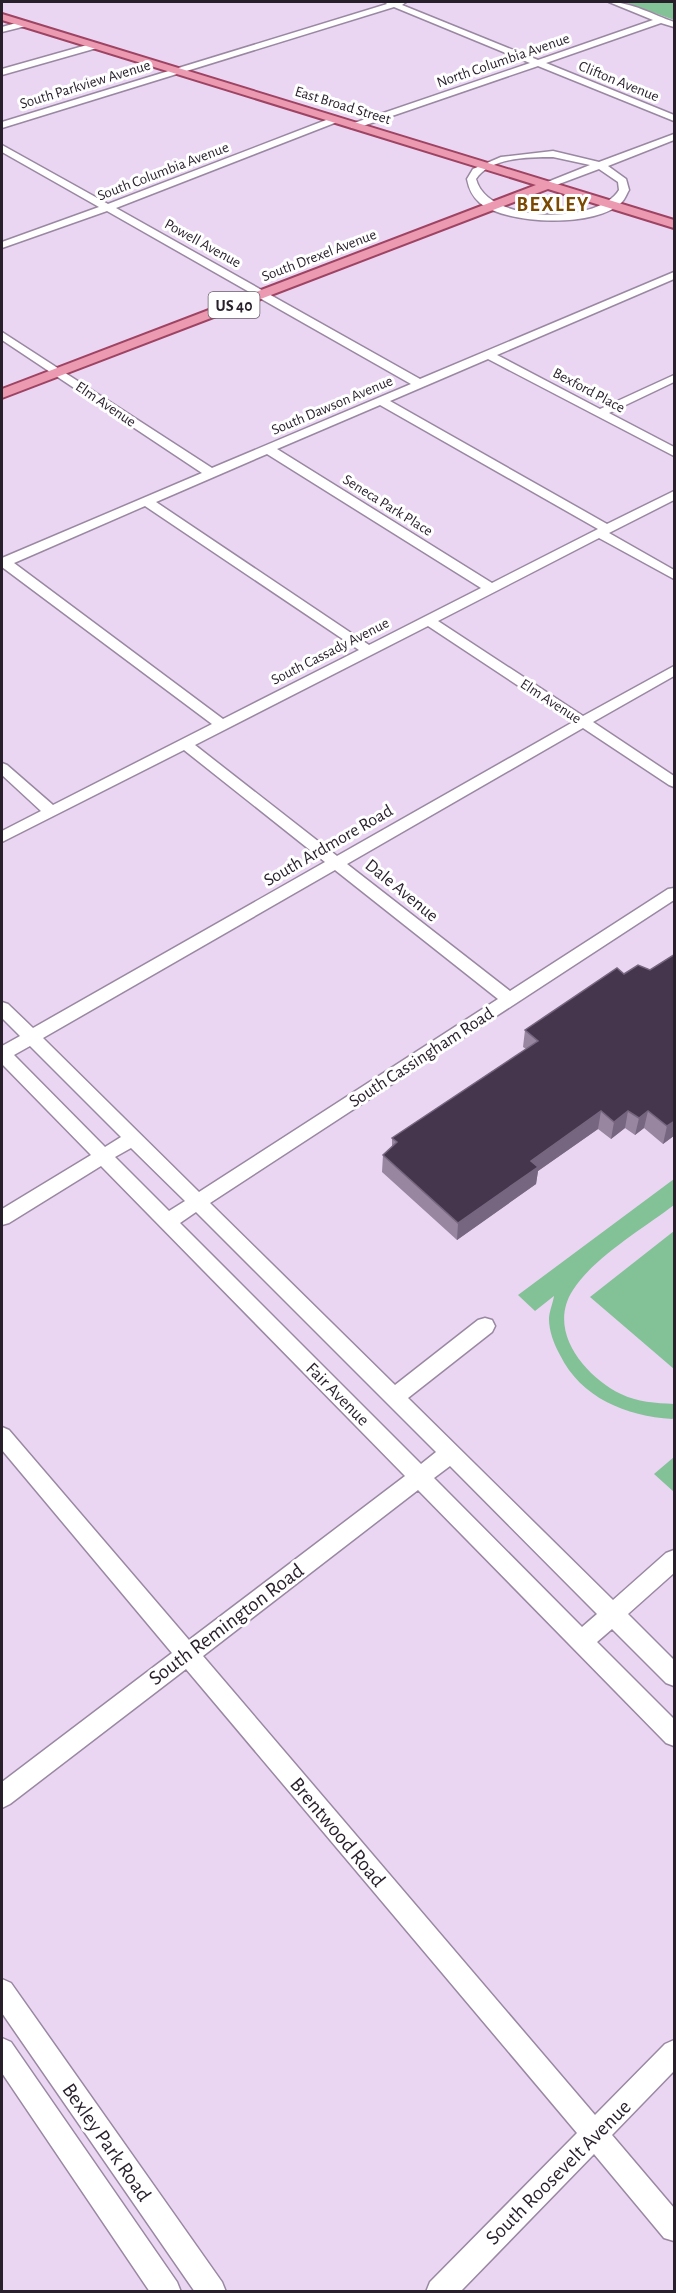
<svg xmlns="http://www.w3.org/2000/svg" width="676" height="2293" font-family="'Alegreya Sans',sans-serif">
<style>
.green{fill:#83c297}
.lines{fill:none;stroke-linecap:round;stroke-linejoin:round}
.minor-casing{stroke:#9a88a2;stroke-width:3}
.major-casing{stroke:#9e4361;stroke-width:4}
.minor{fill:#fff;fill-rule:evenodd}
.major{fill:#eb9ab2;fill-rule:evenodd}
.wall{fill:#9886a0}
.shaded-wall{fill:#77667f}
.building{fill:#46364d;stroke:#77667f;stroke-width:1.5}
.labels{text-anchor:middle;stroke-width:6;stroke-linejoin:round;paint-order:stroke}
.far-street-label{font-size:15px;fill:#271f2a;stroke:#fff}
.shield{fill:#fff;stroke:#68626a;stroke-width:1.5}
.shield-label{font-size:16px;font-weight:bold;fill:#271f2a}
.street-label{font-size:18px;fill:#271f2a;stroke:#fff}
.far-district-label{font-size:20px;font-weight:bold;letter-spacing:1.5px;fill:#7b4902;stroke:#fff}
.near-street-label{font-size:21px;fill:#271f2a;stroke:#fff}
</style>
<rect width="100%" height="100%" fill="#ead6f3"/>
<path class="green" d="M624,2h50v18z
M674,1179v26c-30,23 -81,53 -101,85 -27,41 13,87 48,104 16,8 35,9 53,10v14l-2,1c-46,-3 -91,-21 -112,-64 -6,-11 -11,-24 -11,-36 0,-7 4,-16 5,-23l-19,15 -17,-16z
M674,1231v138l-84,-72z
M674,1457v35l-20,-18z"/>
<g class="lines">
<g class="minor-casing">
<path id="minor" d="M385,2h21l-4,3 136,55 115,-40 -44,-18c22,0 45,13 65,20v5l-13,-4 -115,40 128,52v6l-136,-55 -181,62h-6v-4l179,-61 -136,-56 -392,121v-6l385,-118z
M23,21l3,1v4l-24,6v-5z
M94,43l3,1v4l-95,27v-6z
M334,117l3,1v4l-221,86 304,171 254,-107v7l-177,76 103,54 74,-34v7l-65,31 65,34v9l-186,-97 -98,42 217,123 67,-33v9l-65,33 65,37v9l-75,-41 -161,83 145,95 91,-50v10l-81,46 81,54v11l-5,-2 -86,-57 -236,136 163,127 158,-102 6,-1v12l-464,303 185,182 83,-65 7,-2 7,2 3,6 -3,6 -84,66 205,202 53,-47 8,-3v23l-46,41 46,46v26l-8,-3 -54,-54 -15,13 77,77v27l-8,-3 -248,-253 -215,166 392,459 70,-71 9,-4v31l-62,64 62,73v33l-10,-3 -70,-84 -134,138h-34l4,-10 147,-149 -391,-464 -176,135 -8,4v-26l170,-129 -170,-203v-23l7,3 180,210 216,-164 -304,-310 -92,57 -7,2v-16l89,-54 -89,-91v-18l18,-10 -18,-18v-16l6,2 25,24 292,-166 -141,-112 -182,92v-11l39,-20 -39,-36v-12l5,2 46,40 159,-81 -210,-157v-9l200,-85 -200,-133v-8l210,136 199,-84 -304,-173 -105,37v-6l97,-35 -97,-55v-7l106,59zM380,405l218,124 -106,54 -215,-134zM267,454l214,134 -112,57 -213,-143zM145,506l214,144 -136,69 -209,-156zM428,626l145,96 -236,134 -142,-111zM335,870l163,129 -299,193 -156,-154zM30,1046l91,91 -16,10 -91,-92zM131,1148l54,53 -16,10 -54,-54zM196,1212l240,240 -15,12 -241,-241zM450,1466l147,148 -15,13 -148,-149z
M674,134v6l-66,26 18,13 3,11c-2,3 -4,9 -7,12 -25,26 -115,23 -142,1 -8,-7 -11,-14 -13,-24l6,-10 28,-12 52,-6 46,11zM553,157l37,8 -45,18v4h6l48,-18 19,13 1,8c-21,35 -132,34 -143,-11 14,-22 54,-22 77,-22z
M2,1979l9,4 211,299 4,10h-31l-193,-279z
M2,2038l9,4 166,240 4,10h-31l-148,-219z"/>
</g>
<g class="major-casing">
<path id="major" d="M2,14l672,206v8l-126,-39 -546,209v-9l534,-204 -534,-165z"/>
</g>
<use href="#minor" class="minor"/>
<use href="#major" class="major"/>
</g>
<path class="wall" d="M675,954v181l-12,9 -19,-16 -9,7 -10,-7 -14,11 -13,-10 -60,42 -2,13 -79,56 -75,-68 1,-17 9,-8v-9l134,-89 -3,-2 2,-17 99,-56 26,-4z"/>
<path class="shaded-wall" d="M601,1111l-3,18 -60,42 -2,13 -79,56 1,-17 73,-62z
M628,1111l-3,17 -14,11 3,-17z
M648,1111l-4,17 -9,7 4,-17z
M675,1121v14l-12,9 4,-18z"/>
<path class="building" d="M675,954v167l-8,5 -19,-15 -9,7 -11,-7 -14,11 -13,-11 -70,50 7,6 -80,56 -75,-68 14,-13 -5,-4 146,-97 -13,-11 92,-62 7,6 14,-9 12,5z"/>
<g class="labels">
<g class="far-street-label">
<text transform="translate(503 60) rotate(-19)" y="5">North Columbia Avenue</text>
<text transform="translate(619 81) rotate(22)" y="5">Clifton Avenue</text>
<text transform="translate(85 84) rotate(-17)" y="5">South Parkview Avenue</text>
<text transform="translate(343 105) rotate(17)" y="5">East Broad Street</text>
<text transform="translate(163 171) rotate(-21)" y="5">South Columbia Avenue</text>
<text transform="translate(203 243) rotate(29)" y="5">Powell Avenue</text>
<text transform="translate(319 255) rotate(-21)" y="5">South Drexel Avenue</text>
<text transform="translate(589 390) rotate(28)" y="5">Bexford Place</text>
<text transform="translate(106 404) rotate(34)" y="5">Elm Avenue</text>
<text transform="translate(332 405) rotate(-23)" y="5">South Dawson Avenue</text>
<text transform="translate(388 505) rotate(32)" y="5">Seneca Park Place</text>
<text transform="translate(330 651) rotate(-27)" y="5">South Cassady Avenue</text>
<text transform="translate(551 701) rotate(33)" y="5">Elm Avenue</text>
</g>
<rect class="shield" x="208.5" y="292" width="51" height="26" rx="4.5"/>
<g class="shield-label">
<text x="234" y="311">US 40</text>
</g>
<g class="street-label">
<text transform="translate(328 845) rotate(-30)" y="6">South Ardmore Road</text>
<text transform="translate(402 890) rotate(39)" y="6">Dale Avenue</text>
<text transform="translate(421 1057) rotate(-33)" y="6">South Cassingham Road</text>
<text transform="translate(338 1394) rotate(45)" y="6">Fair Avenue</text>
</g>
<g class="far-district-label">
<text x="553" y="211">BEXLEY</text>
</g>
<g class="near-street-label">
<text transform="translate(226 1624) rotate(-37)" y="7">South Remington Road</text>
<text transform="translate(338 1832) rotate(50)" y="7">Brentwood Road</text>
<text transform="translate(107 2142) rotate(55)" y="7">Bexley Park Road</text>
<text transform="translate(558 2172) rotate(-45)" y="7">South Roosevelt Avenue</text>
</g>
</g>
<rect width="676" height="2293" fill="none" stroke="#271f2a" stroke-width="6"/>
</svg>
